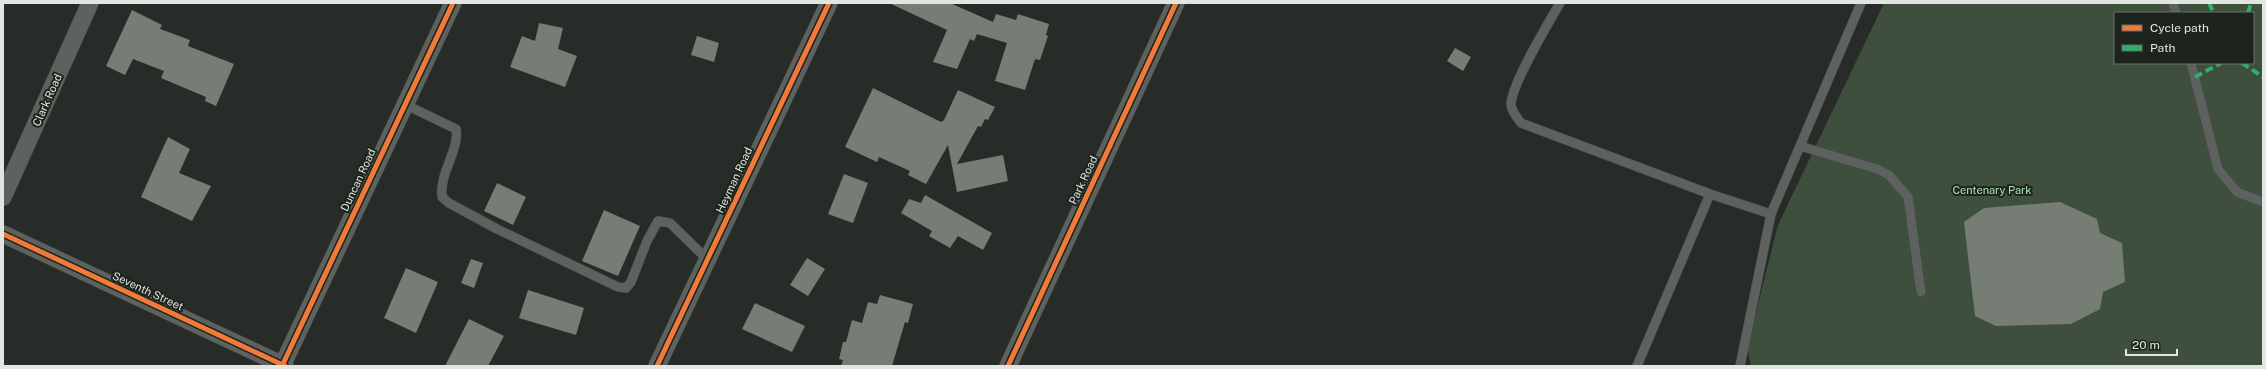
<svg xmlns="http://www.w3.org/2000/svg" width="2266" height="369" font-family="'Public Sans',sans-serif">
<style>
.green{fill:#3e4f3e;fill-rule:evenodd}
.building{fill:#757d75}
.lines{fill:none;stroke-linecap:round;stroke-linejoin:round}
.lane-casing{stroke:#474947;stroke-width:10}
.street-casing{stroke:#474947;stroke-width:18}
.lane{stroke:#5e625e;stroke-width:9}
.street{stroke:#5e625e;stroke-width:17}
.quiet{stroke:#2db169;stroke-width:4;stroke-dasharray:8 4;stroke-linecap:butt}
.cycleway-casing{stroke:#1d231d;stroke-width:8}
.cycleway{stroke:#f17a3a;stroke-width:5}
.labels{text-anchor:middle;stroke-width:4;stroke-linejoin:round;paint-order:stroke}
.street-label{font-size:11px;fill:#e2e6e2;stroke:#1d231d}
.park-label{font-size:11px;fill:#ace4af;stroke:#1d231d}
</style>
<rect width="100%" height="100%" fill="#282c28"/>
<path class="green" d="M1884,3h379v363h-512l-4,-18 31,-123zM2115,13h138v50h-138z"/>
<path class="building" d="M889,3h61l43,19 3,-8 20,6 2,-6 31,10 -3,11 2,1 -8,24 -5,-1 -10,31 -30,-9 12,-38 -30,-9 -3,7 -4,-2 -13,30 -24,-7 14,-32z
M132,10l30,15 -2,4 30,11 -2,6 46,18 -18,42 -11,-5 1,-4 -45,-19 3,-7 -31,-12 -8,16 -19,-9z
M539,23l24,5 -5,21 19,7 -12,31 -55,-20 12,-31 13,5z
M697,36l22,7 -5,19 -23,-7z
M1455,48l16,9 -8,14 -16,-10z
M873,88l68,34 3,-2 14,-30 37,17 -7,13 -3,-1 -4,8 -3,-1 -21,38 46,-9 5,26 -51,11 -9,-47 -22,39 -18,-9 2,-4 -31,-14 -2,5 -32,-15z
M168,137l22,12 -11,24 32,13 -19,35 -51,-24z
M844,174l24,9 -15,40 -25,-9z
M497,183l29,14 -13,28 -29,-14z
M925,195l67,38 -9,17 -25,-14 -8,12 -21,-12 3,-5 -31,-18 8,-14 12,4z
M2060,202l37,17 3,14 22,10 3,39 -22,10 -3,17 -29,15 -75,2 -21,-10 -11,-94 20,-14z
M604,210l36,16 -22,50 -36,-15z
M807,258l18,11 -17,27 -18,-11z
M471,259l12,4 -9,25 -13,-5z
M406,268l32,14 -22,51 -32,-15z
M528,290l56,18 -8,27 -57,-17z
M880,295l33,9 -5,19 -3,-1 -13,44h-51l2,-6 -4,-1 4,-17h3l6,-22 10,3 6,-21 9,2z
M755,303l50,23 -13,26 -50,-23z
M469,319l35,17 -16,30h-43z"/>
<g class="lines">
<g class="lane-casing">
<path id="lane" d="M1560,3c-12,21 -48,80 -49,101 0,7 6,13 10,19l189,71
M2173,3l3,10
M2191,63l27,106 19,23 26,10
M404,104l52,25c4,20 -17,44 -14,68l7,6 48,26 121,58 8,1 5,-6 16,-41 11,-20 12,2 38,37
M1800,146l77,23 12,6 19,22 13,95
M1771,214l90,-211
M1637,366l73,-172 61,20 -31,152"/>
</g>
<g class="street-casing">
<path id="street" d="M3,197l87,-194
M3,234l282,132
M282,366l171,-363
M657,366l172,-363
M1008,366l168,-363"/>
</g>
<use href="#lane" class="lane"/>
<use href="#street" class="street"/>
<path class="quiet" d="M2209,3l5,10
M2248,13l3,-10
M2242,63l21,14
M2195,77l26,-14"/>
<g class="cycleway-casing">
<path id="cycleway" d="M3,234l282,132
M282,366l171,-363
M657,366l172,-363
M1008,366l168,-363"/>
</g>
<use href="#cycleway" class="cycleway"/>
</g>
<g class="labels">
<g class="street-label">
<text transform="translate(47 100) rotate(-66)" y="4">Clark Road</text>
<text transform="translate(358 180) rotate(-65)" y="4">Duncan Road</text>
<text transform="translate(734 180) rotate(-65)" y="4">Heyman Road</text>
<text transform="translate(1083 180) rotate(-65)" y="4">Park Road</text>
<text transform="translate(148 291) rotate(25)" y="4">Seventh Street</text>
</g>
<g class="park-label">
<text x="1992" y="194">Centenary Park</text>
</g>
</g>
<rect width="2266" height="369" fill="none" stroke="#e2e6e2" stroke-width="8"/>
<rect x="2114" y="12" width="140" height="52" fill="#1d231d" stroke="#6c716c"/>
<rect x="2122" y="25" width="20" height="6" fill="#f17a3a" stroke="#6c716c"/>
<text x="2150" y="32" font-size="12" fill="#e2e6e2">Cycle path</text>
<rect x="2122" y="45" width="20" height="6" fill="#2db169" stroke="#6c716c"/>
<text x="2150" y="52" font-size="12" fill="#e2e6e2">Path</text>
<path d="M2126 349v6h51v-6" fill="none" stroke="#e2e6e2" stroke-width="2"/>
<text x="2132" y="349" font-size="12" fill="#e2e6e2" stroke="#1d231d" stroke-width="3" paint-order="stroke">20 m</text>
</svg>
